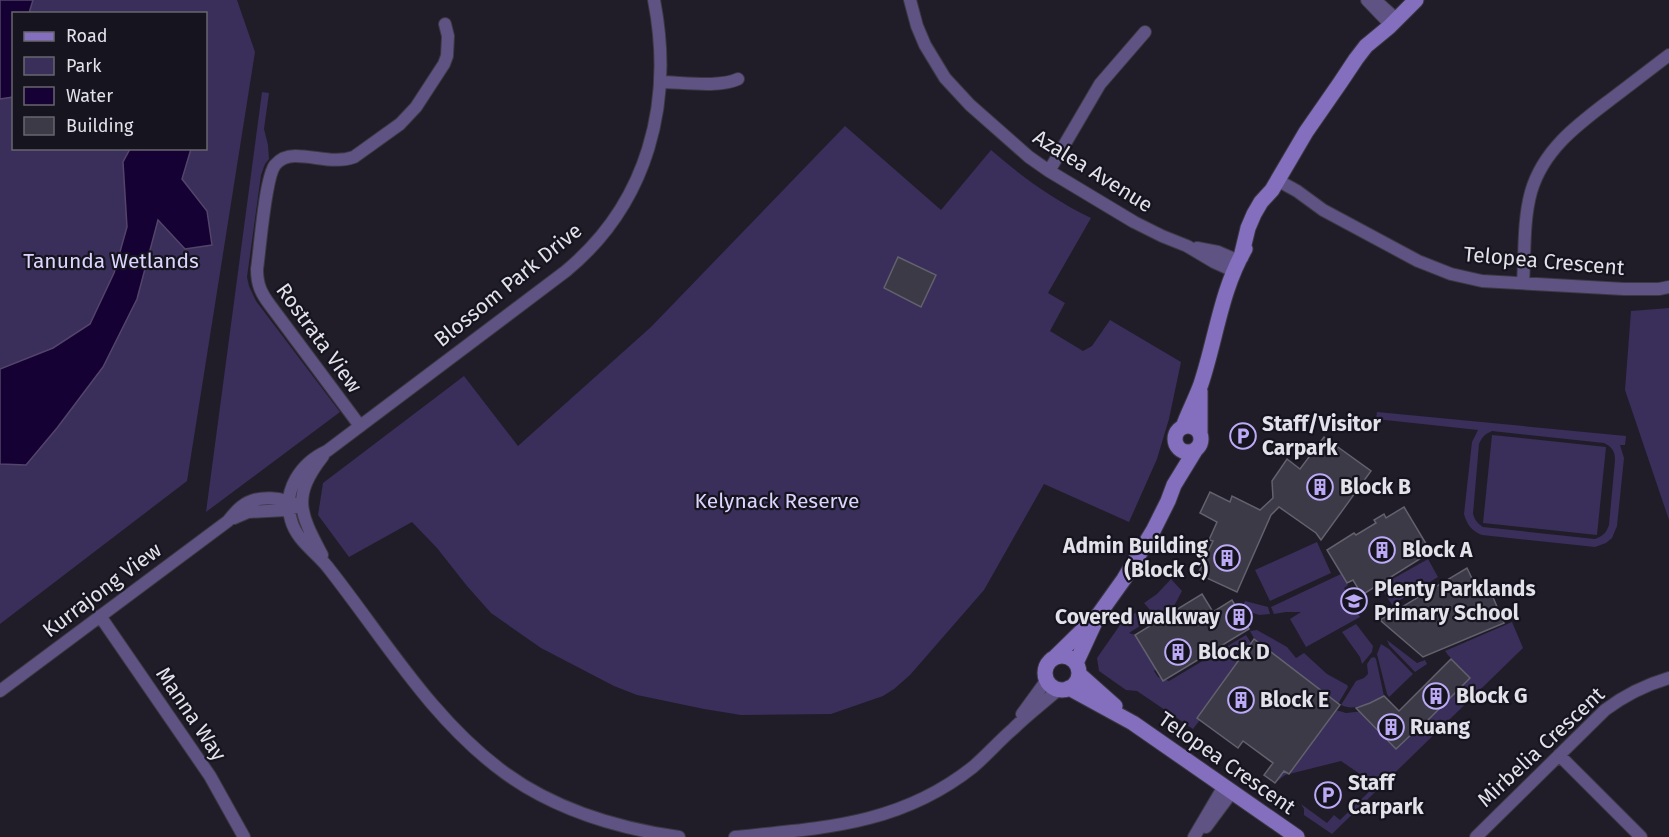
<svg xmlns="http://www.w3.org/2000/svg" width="1669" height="837" font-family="'Fira Sans',sans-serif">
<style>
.green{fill:#3a2e5a;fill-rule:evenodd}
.water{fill:#150133;stroke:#53446a;stroke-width:1.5}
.building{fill:#3c3a46;stroke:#63616e;stroke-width:1.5}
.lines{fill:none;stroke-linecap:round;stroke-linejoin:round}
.street-casing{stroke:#3b3843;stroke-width:14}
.secondary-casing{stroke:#3b3843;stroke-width:17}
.street{stroke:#5f5383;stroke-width:12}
.secondary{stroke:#836fbd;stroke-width:15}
.labels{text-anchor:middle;stroke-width:4.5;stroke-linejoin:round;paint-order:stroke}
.street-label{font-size:21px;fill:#e3e1e9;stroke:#16141e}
.park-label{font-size:21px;fill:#ddd5ff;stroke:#16141e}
.poi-label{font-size:21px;font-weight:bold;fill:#e3e1e9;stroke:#16141e;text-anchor:start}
</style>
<rect width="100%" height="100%" fill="#201d28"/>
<path class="green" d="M0,0h237l18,52 -68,429 -187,143zM14,14h192v134h-192z
M262,92l7,1 -5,36 4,16 1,14 -4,5 -4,11 -14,102 2,9 7,15 84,111 -134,100z
M845,126l96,84 50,-60c31,27 63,50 100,68l-43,75 17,10 -15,28 33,20 9,-5 18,-26 71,42 -12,57 -12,40 -28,63 -85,-38 -60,106 -74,85 -16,14 -11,7 -52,18 -90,1 -37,-6 -67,-14 -23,-9 -73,-38 -50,-35 -24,-27 -30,-38 -25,-26 -63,35 -31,-42 5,-32 141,-107 54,70 133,-119z
M1669,308v212l-44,-130 6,-79z
M1377,412l249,24 -1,9h-5l4,13 -7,68 -5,12 -6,5 -11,4 -113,-12c-10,-4 -15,-10 -18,-21l8,-72 6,-12 -102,-11zM1492,431l112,12c8,4 11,8 11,17l-6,65c-3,8 -6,11 -14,14l-112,-12c-6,-4 -8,-7 -10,-13l6,-70c3,-7 6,-10 13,-13z
M1492,435l114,12 -9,88 -114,-12z
M1317,542l14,31 -61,28 -15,-31z
M1428,559l10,18 -46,28 -12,-19z
M1341,574l7,11 -4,3 16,29 -54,30 -16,-28 11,-7h-15l-12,2 -3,-7z
M1171,579l11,12 -9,17 -18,8 -4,-4 1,6 -23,15 6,2 21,34 -2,2 4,6 11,4 77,-46 5,8 -54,75 3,2 -7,9 -56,-38 -11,-1 -27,-19 -2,-13 30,-43 23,-5 -6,-7 13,-9z
M1245,601l23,6 2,7 -11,1 -17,-6z
M1512,622l11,26 -191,186 -28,-19v-6l-3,-5 26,19 7,-8 6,5 36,-35 -35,-24 -56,14 -10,8 9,-12 5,3 47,-64 10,3 18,-2 32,37 73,-70 -21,-23 -3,-4z
M1356,624l17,22 -1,6 -10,12 -2,-7 -18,-25z
M1257,630l30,17 9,11 8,-5 23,21 20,11 1,2 -10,17 -83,-64 -5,-9z
M1387,640l30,23 8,-3 2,4 -12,8 -26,-27z
M1381,644l8,5 24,25 -24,23 -2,-3 -10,-40z
M1371,658l3,-1 2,2 8,37c-12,6 -29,16 -43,9l15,-24 8,-3 4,-4 -1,-10z"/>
<path class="water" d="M0,0h33l-4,13 -15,1 -1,83 -13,2z
M130,149h61l-9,30 25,32 5,34 -27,4 -27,-29 -21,79 -34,68 -46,61 -31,37 -26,-1v-95l53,-21 37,-24 24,-51 13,-46 -4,-65z"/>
<path class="building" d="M898,257l38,18 -15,32 -37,-19z
M1324,437l47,34 -50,69 -5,-7 -37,-26 -8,8 -34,77 -39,-18 15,-33 -4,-1 8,-18 -17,-9 10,-21 20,10 2,-6 28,14 13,-12 -1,-17 15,-22 13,10z
M1404,507l27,45 -69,43 -9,-15 -6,3 -20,-33 27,-17 2,2 20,-12 -2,-3 10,-6 2,4z
M1467,568l8,17 11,-4 18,42 -81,34 -43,-37z
M1202,594l11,18 19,-12 17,29 -86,52 -28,-46z
M1254,639l86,66 -51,69 -5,-3 -9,12 -11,-8 9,-12 -30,-22 -5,7 -41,-30z
M1451,659l19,19 -52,52 -1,-1 -21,20 -40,-41 14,-5 14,-7 15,15z"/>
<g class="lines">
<g class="street-casing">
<path id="street" d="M654,0c20,103 -6,203 -88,271l-239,180c-26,12 -45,39 -36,69 6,22 27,33 39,50 55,70 102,150 175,203 51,37 111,55 174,64
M910,0l7,26 8,19 20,33 25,27 59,52 20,14 85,51 28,14 25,10 27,16 20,9
M1367,0l24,25
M1375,0l21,19
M660,82c21,0 59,6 78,-3
M1049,171l51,-87 45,-52
M1277,180l20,11 26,19 95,51 33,13 31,7 142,8h35l10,-2
M1197,248l21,4 21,9
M1523,283c2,-29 0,-62 8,-91 12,-42 46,-67 79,-92 20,-15 39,-30 59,-45
M360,426l-90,-121c-9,-12 -13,-20 -13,-36 3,-20 8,-91 18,-104 5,-6 13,-9 20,-9 21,0 39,8 59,1l46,-33 16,-17 28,-43 3,-8 1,-20 -3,-12
M234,518l14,-6 38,-2 10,-3
M322,555c-22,-42 -31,-58 1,-99
M100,616l110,160 34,61
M0,691l228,-170c4,-5 8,-10 13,-14 17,-14 42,-9 61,-1
M1022,714l24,-33
M1559,755l82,82
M1206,827l26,-35
M735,837c88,-9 165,-12 238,-70 14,-12 26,-26 40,-38 14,-14 30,-26 45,-39
M1194,837l30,-51
M1476,837l129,-127c20,-15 40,-25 64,-32"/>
</g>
<g class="secondary-casing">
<path id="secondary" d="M1241,257l7,-29 6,-14 7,-12 11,-12 34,-58 34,-49 16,-24 10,-13 23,-19 27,-27
M1175 439a13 13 0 1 1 26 0a13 13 0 1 1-26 0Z
M1183,427c5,-14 13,-29 18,-43 15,-45 20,-94 44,-135
M1200,434v-43
M1045 673a17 17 0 1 1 34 0a17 17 0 1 1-34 0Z
M1055,657l44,-43 25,-35 29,-48 15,-30 6,-16 22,-36
M1076,663l19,-41
M1079,674l36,32
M1069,688l64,35 164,114"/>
</g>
<use href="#street" class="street"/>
<use href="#secondary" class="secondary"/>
</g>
<defs>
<g id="parking-ring" transform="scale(1.35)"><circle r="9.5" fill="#16141e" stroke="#bcaaf6" stroke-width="1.5"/><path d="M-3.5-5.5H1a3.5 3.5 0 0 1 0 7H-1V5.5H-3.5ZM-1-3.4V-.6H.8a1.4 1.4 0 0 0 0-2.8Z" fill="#bcaaf6"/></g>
<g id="building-ring" transform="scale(1.35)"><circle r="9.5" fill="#16141e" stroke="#bcaaf6" stroke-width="1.5"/><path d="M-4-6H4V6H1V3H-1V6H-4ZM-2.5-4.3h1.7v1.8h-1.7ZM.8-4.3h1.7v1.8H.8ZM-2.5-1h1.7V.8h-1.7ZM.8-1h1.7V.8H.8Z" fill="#bcaaf6"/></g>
<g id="school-ring" transform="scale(1.35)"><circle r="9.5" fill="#16141e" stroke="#bcaaf6" stroke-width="1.5"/><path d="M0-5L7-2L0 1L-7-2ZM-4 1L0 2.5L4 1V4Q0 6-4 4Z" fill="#bcaaf6"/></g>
</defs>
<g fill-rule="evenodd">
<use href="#parking-ring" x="1243" y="436"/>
<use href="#building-ring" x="1320" y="487"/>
<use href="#building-ring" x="1382" y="550"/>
<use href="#building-ring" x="1227" y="558"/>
<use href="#school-ring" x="1354" y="601"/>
<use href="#building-ring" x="1239" y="617"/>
<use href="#building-ring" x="1178" y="652"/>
<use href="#building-ring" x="1436" y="696"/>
<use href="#building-ring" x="1241" y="700"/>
<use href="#building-ring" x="1391" y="727"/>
<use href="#parking-ring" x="1328" y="795"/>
</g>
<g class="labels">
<g class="street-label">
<text transform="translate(1093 171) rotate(32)" y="7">Azalea Avenue</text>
<text transform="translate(1544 261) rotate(5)" y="7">Telopea Crescent</text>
<text transform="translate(508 285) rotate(-39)" y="7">Blossom Park Drive</text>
<text transform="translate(319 338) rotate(54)" y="7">Rostrata View</text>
<text transform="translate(102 590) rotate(-37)" y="7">Kurrajong View</text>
<text transform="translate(191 714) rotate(56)" y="7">Manna Way</text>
<text transform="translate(1541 747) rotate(-43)" y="7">Mirbelia Crescent</text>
<text transform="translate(1227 763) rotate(35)" y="7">Telopea Crescent</text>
</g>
<g class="park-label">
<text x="111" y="268">Tanunda Wetlands</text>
<text x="777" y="508">Kelynack Reserve</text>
</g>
<g class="poi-label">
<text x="1262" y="431">Staff/Visitor<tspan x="1262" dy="24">Carpark</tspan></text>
<text x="1340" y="494">Block B</text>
<text x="1208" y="553" text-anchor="end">Admin Building<tspan x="1208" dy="24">(Block C)</tspan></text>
<text x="1402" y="557">Block A</text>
<text x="1374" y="596">Plenty Parklands<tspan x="1374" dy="24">Primary School</tspan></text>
<text x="1220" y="624" text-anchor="end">Covered walkway</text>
<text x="1198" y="659">Block D</text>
<text x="1456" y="703">Block G</text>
<text x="1260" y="707">Block E</text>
<text x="1410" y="734">Ruang</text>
<text x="1348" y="790">Staff<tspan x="1348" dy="24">Carpark</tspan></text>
</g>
</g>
<rect x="12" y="12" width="195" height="138" fill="#16141e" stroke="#68666f" stroke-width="1.5"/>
<rect x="24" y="32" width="30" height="9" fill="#836fbd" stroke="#68666f" stroke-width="1.5"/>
<text x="66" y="42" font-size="18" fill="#e3e1e9">Road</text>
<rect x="24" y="57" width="30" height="18" fill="#3a2e5a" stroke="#68666f" stroke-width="1.5"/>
<text x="66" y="72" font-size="18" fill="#e3e1e9">Park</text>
<rect x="24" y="87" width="30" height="18" fill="#150133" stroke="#68666f" stroke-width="1.5"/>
<text x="66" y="102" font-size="18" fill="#e3e1e9">Water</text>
<rect x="24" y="117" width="30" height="18" fill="#3c3a46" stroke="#68666f" stroke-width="1.5"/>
<text x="66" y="132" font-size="18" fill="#e3e1e9">Building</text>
</svg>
